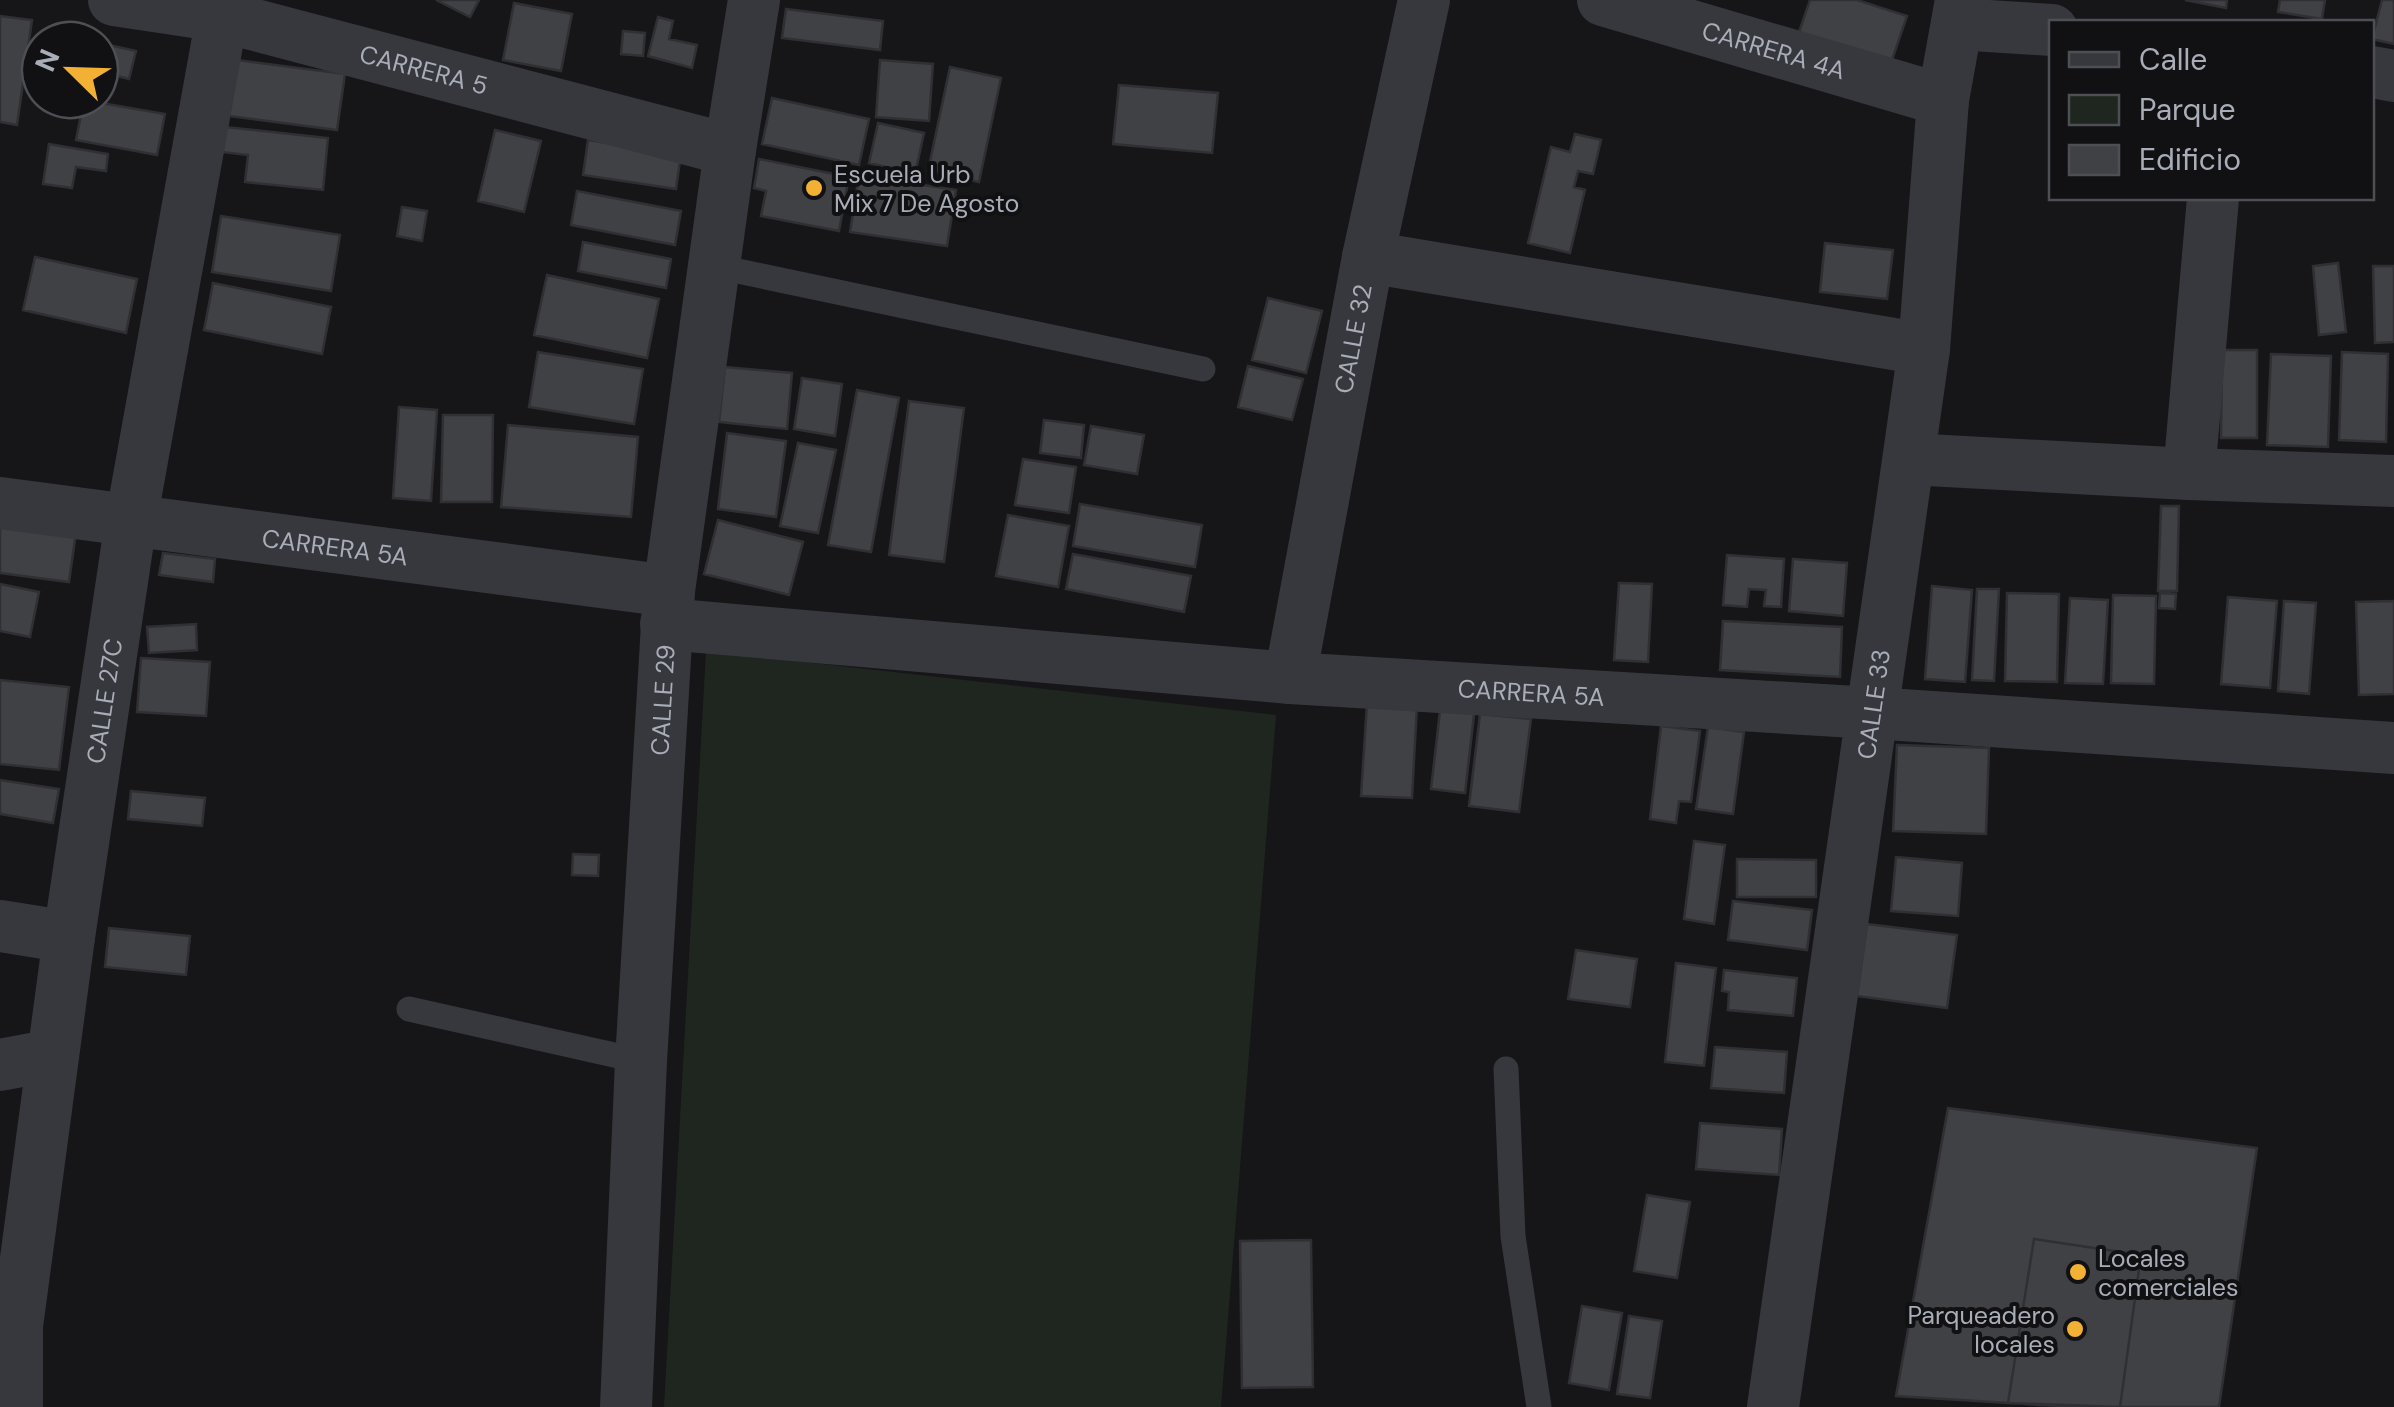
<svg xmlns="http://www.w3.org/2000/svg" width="2394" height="1407" font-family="'DM Sans',sans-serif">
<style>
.green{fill:#1e261f}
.building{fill:#404145;stroke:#303034;stroke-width:2.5}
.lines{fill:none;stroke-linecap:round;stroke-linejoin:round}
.service{stroke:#37383d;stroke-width:25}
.minor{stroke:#37383d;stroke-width:52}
.poi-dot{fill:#f2b134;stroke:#111113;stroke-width:4}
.labels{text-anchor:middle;stroke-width:8;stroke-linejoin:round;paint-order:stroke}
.street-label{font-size:25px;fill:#a8adb8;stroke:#111113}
.poi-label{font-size:25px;fill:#a8adb8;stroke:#111113;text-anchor:start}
</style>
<rect width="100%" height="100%" fill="#161618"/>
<path class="green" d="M706,651l570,64 -55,692h-557z"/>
<path class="building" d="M436,0h43l-9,17z
M1810,0h47l50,16 -17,50 -92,-31z
M2185,0h42l-1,8z
M2280,0h45l-3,19 -44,-7z
M2382,0h12v44l-22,-5z
M514,3l58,11 -11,57 -58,-11z
M786,9l97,12 -3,29 -98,-12z
M0,16l32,4 -15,105 -17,-3z
M658,17l15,4 -4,18 28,6 -5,23 -44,-12z
M623,31l22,2 -2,23 -22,-2z
M100,43l36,8 -7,28 -29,-7z
M237,60l108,14 -8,56 -108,-14z
M880,60l53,4 -4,57 -53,-4z
M950,67l51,11 -22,104 -51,-11z
M1119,85l99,8 -6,60 -99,-9z
M772,98l97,21 -10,46 -97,-21z
M84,100l81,14 -8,41 -81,-15z
M878,123l46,10 -9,41 -46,-11z
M216,126l112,12 -5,52 -78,-8 3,-27 -35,-4z
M495,130l46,11 -17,71 -46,-11z
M1575,134l26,6 -8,34 -15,-3 -4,16 11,3 -15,63 -42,-10 23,-96 19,5z
M588,140l93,14 -5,35 -93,-14z
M49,144l59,10 -2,17 -30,-4 -4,21 -29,-4z
M759,159l90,18 -10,54 -78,-15 5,-25 -12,-3z
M859,175l97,15 -9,56 -97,-14z
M577,191l104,20 -6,34 -104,-20z
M402,207l25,4 -5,30 -25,-5z
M221,216l119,19 -9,56 -119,-19z
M583,242l88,17 -5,29 -88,-17z
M1825,243l68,7 -6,49 -67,-7z
M35,257l102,22 -11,54 -103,-23z
M2338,263l8,69 -27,3 -6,-69z
M2373,266h21v76l-19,1z
M547,275l112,24 -12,59 -113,-23z
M213,283l118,24 -9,47 -118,-24z
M1268,298l54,13 -16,62 -54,-13z
M2222,350h35v88h-36z
M538,352l105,17 -9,55 -105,-17z
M2342,352l46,2 -2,88 -47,-2z
M2271,354l60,2 -3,91 -61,-2z
M1248,366l55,13 -11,41 -54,-13z
M725,367l67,6 -5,56 -68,-7z
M802,378l40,6 -7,52 -41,-7z
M857,390l42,8 -28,154 -43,-7z
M909,401l55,7 -20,154 -55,-7z
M399,407l38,3 -6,91 -38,-3z
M443,415h50l-1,87h-51z
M1044,420l40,5 -3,33 -41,-5z
M508,425l130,12 -7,80 -130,-10z
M1091,426l53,9 -7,39 -53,-9z
M727,433l59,8 -10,76 -58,-8z
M798,443l38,7 -18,83 -38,-7z
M1023,459l53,8 -7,46 -54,-8z
M1080,504l122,21 -7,42 -122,-21z
M2161,506h18l-2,85h-19z
M0,514l77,11 -8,57 -69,-9z
M1008,515l61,11 -11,61 -62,-11z
M718,520l85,22 -14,53 -85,-21z
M163,553l52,6 -2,23 -54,-7z
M1073,554l118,22 -7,36 -118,-23z
M1727,555l57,4 -3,48 -17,-1 2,-16 -17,-1 -2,18 -24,-2z
M1793,559l54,4 -4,53 -54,-5z
M1619,583l33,1 -4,78 -34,-2z
M0,584l39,8 -9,45 -30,-6z
M1932,586l40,4 -7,92 -40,-3z
M1977,589h22l-5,92 -22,-1z
M2007,593l52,1 -2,88 -52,-1z
M2160,593l16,1 -1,15 -16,-1z
M2113,595l43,1 -2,88 -43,-1z
M2228,597l49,4 -7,87 -49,-4z
M2070,598l38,2 -5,84 -38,-1z
M2284,601l32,2 -7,91 -31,-3z
M2394,601v93l-35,1 -3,-93z
M1723,621l119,6 -2,50 -120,-7z
M196,624l1,26 -48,3 -2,-26z
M141,658l69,4 -4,54 -69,-4z
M0,680l69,7 -10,83 -59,-6z
M1441,702l34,4 -10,87 -34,-4z
M1367,703l50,2 -5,93 -51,-2z
M1480,714l51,5 -12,93 -50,-6z
M1661,726l39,5 -9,71 -12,-1 -3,22 -26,-4z
M1708,727l36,5 -11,82 -37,-5z
M1897,745l92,3 -3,86 -93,-3z
M0,780l59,9 -6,34 -53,-9z
M131,791l74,7 -3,28 -74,-7z
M1694,841l31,4 -11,79 -30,-5z
M573,854l26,1 -1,21 -26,-1z
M1896,857l66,6 -4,53 -67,-5z
M1737,859l79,1v37h-79z
M1733,901l79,9 -5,40 -79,-10z
M1867,924l90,11 -10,73 -90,-12z
M109,928l81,8 -4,39 -81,-8z
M1576,950l61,9 -7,48 -62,-8z
M1676,963l40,5 -12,98 -39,-4z
M1724,970l73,8 -4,38 -65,-6 1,-18 -7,-1z
M1715,1047l72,5 -3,41 -73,-5z
M1948,1108l309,40 -38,259h-145l-178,-11z
M1700,1123l82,6 -3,46 -83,-6z
M1647,1195l43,7 -13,76 -43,-7z
M2034,1239l107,16 -21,152 -112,-4z
M1311,1240l2,147 -71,1 -2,-147z
M1582,1306l40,7 -13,77 -40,-7z
M1629,1316l33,5 -12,77 -33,-4z"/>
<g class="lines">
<path class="service" d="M714,266l489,103
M409,1009l232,52
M1506,1069l7,167 26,171"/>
<g class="minor">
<path id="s1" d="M114,0l107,16 509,134"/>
<path id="s2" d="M1603,0l340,100"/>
<path d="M1957,24l95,6"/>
<path d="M2372,72l22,4"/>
<path d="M1368,257l556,92"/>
<path d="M1909,459l280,15 205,7"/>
<path d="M2189,474l24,-276"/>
<path id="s3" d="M0,503l669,88"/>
<path id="s4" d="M666,624l624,54 582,35 522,35"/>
<path id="s5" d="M1290,678l78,-421 56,-257"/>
<path d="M0,926l69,11"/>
<path d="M0,1065l53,-10"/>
<path id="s6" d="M17,1407v-81l52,-389 62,-416 94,-521"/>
<path id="s7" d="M626,1407l15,-346 28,-470 61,-441 24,-150"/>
<path id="s8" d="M1773,1407l151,-1058 19,-249 18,-100"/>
</g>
</g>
<g class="poi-dot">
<circle cx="814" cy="188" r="10"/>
<circle cx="2078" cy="1272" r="10"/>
<circle cx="2075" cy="1329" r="10"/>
</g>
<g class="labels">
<g class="street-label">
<text dy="9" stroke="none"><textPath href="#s2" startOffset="178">CARRERA 4A</textPath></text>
<text dy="9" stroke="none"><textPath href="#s1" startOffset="318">CARRERA 5</textPath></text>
<text dy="9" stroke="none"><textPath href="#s5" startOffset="345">CALLE 32</textPath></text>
<text dy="9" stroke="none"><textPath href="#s3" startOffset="338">CARRERA 5A</textPath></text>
<text dy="9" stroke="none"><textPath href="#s4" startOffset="868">CARRERA 5A</textPath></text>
<text dy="9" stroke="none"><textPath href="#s6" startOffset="712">CALLE 27C</textPath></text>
<text dy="9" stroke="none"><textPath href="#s7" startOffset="708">CALLE 29</textPath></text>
<text dy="9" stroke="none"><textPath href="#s8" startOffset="710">CALLE 33</textPath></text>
</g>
<g class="poi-label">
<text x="834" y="183">Escuela Urb<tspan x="834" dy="29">Mix 7 De Agosto</tspan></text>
<text x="2098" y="1267">Locales<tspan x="2098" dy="29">comerciales</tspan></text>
<text x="2055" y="1324" text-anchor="end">Parqueadero<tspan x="2055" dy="29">locales</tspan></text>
</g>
</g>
<rect x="2049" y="20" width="325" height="180" fill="#111113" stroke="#4d4f55" stroke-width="2.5"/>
<rect x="2069" y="52" width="50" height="15" fill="#37383d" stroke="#4d4f55" stroke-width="2.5"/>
<text x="2139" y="70" font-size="30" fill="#a8adb8">Calle</text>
<rect x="2069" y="95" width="50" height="30" fill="#1e261f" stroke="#4d4f55" stroke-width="2.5"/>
<text x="2139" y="120" font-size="30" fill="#a8adb8">Parque</text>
<rect x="2069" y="145" width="50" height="30" fill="#404145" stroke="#4d4f55" stroke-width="2.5"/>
<text x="2139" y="170" font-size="30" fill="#a8adb8">Edificio</text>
<g transform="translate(70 70) rotate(293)"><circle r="48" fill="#111113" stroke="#4d4f55" stroke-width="2.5"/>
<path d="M0-8L18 38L0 25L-18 38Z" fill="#f2b134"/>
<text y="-15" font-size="28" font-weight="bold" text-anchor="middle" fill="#a8adb8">N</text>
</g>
</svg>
